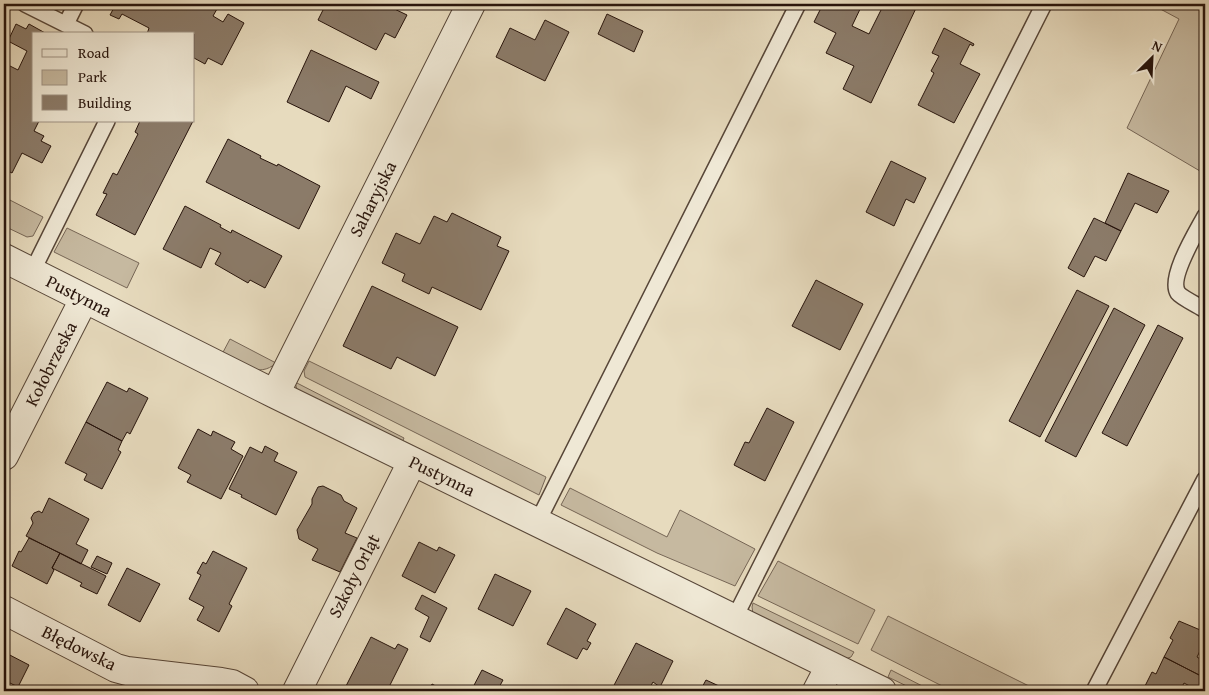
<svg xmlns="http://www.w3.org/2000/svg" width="1209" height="695" font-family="'Gentium Book Plus',serif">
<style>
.green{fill:#c6b9a0;stroke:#766656}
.building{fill:#8b7b69;stroke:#27140c}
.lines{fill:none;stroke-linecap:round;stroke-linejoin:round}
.service-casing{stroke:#574638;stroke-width:18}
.minor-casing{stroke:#574638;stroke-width:30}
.service{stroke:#efe8d5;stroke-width:15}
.minor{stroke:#efe8d5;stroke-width:28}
.labels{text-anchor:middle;stroke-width:4;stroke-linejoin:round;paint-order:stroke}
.street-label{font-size:18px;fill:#27140c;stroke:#efe8d5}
</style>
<rect width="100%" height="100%" fill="#e7dbbe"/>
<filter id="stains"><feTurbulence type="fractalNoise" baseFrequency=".004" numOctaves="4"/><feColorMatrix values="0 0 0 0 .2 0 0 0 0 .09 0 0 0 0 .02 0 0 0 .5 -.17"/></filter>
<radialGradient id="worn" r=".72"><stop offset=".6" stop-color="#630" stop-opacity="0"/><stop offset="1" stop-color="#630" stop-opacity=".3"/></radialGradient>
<path class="green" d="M1151,4h54v170l-78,-46 52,-109z
M4,197l39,20 -10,19 -6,1 -23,-11z
M67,228l72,35 -12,25 -73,-36z
M230,339l46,24c-17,16 -37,0 -55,-7z
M309,361l237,116 -7,18 -234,-118 -1,-6z
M295,382l109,56 -3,7 -97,-48 -7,-7z
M570,488l97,49 13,-27 75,39 -20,37 -78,-33 -96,-48z
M778,561l97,49 -17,34 -100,-48z
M753,603l101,49 -3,5 -6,2 -92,-45 -1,-7z
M888,616l151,75h-87l-81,-41z
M891,670l41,21h-15l-29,-14z"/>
<path class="building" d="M116,4h92l9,5 -4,7 10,6 5,-8 16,9 -22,42 -14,-7 -3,6 -11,-6v-24h-47l2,-6 -27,-14 -3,5 -9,-4z
M326,4h46l7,3 2,-3h3l23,11 -12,23 -10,-5 -9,17 -58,-30z
M823,4h36l3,1 -10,21 17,8 15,-30h34l-47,99 -28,-14 11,-23 -28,-13 10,-20 -22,-11z
M607,14l36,17 -9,21 -36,-18z
M545,20l24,12 -24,49 -49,-24 14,-29 25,12z
M16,24l10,5 3,-5 18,10h-13v87h5l-5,10 10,5 -3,5 10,5 -9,17 -20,-10 -10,20 -8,-4v-72l2,-4 -2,-1v-22h1l3,-5 10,5 9,-19 -19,-10z
M944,28l30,16 -1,2 -3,-2 -10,20 20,10 -26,49 -36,-18 16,-32 -3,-2 8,-15 -7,-3z
M311,50l68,32 -8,17 -25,-13 -17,36 -42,-20z
M140,121h53l-58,114 -39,-20 11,-21 -4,-1 10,-20 4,2 21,-41 -3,-2z
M228,139l33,17 -1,2 17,8 1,-2 42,22 -21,43 -93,-47z
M891,161l35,17 -12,25 -8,-4 -12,27 -28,-14z
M1128,173l41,18 -12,22 -22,-10 -14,28 -16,-8z
M185,206l36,19 -1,2 11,6 1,-3 50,26 -17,32 -15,-8 -2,3 -33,-19 6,-11 -11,-5 -9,20 -38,-19z
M452,213l49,24 -4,9 12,5 -28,59 -49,-23 -3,7 -27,-13 3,-7 -23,-11 14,-30 24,11 14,-28 13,6z
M1094,218l27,13 -15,30 -11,-5 -11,21 -16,-9z
M816,280l47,24 -23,46 -48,-24z
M372,286l86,41 -23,49 -38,-19 -6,12 -48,-23z
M1077,290l32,16 -69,131 -31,-16z
M1114,308l31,17 -69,132 -31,-16z
M1158,325l25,13 -56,108 -25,-13z
M107,382l20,10 2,-4 19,10 -18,36 -3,-2 -5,9 -36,-19z
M767,408l27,14 -29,59 -31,-16 11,-23 4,1z
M86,422l36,19 -4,9 3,2 -19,37 -18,-9 3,-6 -22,-11z
M198,429l13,7 2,-5 22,11 -4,7 12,7 -22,43 -34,-17 4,-7 -13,-7z
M265,446l13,7 -4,8 23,11 -21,43 -35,-18 1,-2 -13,-6 21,-42 12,6z
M323,486l18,9 3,6 13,7 -12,25 12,5 -17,34 -28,-12 6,-11 -19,-10 -2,-9 15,-26v-5l6,-12z
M49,498l40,21 -13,25 12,6 -7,14 -55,-28 7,-13 -2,-5 3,-5 5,-2 3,2z
M29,538l31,15 -8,15 2,2 -7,14 -35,-18 7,-15 2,1z
M419,542l18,9 2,-4 16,8 -20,38 -33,-17z
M213,551l34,17 -18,36 3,2 -13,26 -22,-12 7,-13 -15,-8 12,-24 -4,-2 6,-11 3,2z
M60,553l46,23 -9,18 -17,-8 2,-3 -30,-15z
M97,556l15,7 -5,11 -16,-7z
M127,568l33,16 -20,38 -32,-17z
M495,574l36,17 -18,35 -35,-17z
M422,595l25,13 -17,34 -10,-5 9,-20 -14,-8z
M566,608l30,16 -9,17 4,2 -4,7 -4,-2 -6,11 -30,-15z
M1179,621l26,11v9l-8,16 8,5v16l-41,-21 9,-17 -3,-2z
M371,637l24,12 3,-5 10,5 -21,42h-36l-6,-3z
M636,643l37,18 -13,26 -7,-5 -5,9h-10l-4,-2 -1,2h-22z
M4,652l25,13 -11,22 -14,-7z
M1164,657l41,21 -6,13 -15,-8 -4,8h-34l-3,-1 9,-18 4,2z
M482,670l21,10 -6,11h-26z
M706,680l13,6 -1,2 6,3h-24z
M432,684l13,7h-16z"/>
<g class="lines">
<g class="service-casing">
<path id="service" d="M25,4l60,30
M66,24l10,-20
M1205,216c-8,15 -37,62 -27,77 4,5 21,13 27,17
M32,272l75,-151
M537,523l261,-519
M734,619l310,-615
M1094,691l111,-212"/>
</g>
<g class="minor-casing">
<path id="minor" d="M4,258l271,136 607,297
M275,394l196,-390
M4,456l80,-157
M4,610l112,58 11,3 94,11 11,2 13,7
M297,691l115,-229
M817,691l13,-25"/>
</g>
<use href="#service" class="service"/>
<use href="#minor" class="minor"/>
</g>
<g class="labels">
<g class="street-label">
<text transform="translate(373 199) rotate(-63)" y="6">Saharyjska</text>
<text transform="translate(79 296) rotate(27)" y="6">Pustynna</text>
<text transform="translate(51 364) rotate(-63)" y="6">Kołobrzeska</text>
<text transform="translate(442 476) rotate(26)" y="6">Pustynna</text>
<text transform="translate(354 576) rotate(-63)" y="6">Szkoły Orląt</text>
<text transform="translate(79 648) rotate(26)" y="6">Błędowska</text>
</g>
</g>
<rect width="1209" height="695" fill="none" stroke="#e7dbbe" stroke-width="20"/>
<rect x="5" y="5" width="1199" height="685" fill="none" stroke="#27140c" stroke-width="2.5"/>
<rect x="10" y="10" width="1189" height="675" fill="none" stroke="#27140c"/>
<rect x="32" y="32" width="162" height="90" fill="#efe8d5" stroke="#9f9385"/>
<rect x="42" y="49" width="25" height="8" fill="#efe8d5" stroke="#9f9385"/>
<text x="78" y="58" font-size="15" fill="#27140c">Road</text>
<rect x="42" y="70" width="25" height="15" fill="#c6b9a0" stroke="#9f9385"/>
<text x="78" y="82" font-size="15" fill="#27140c">Park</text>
<rect x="42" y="95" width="25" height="15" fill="#8b7b69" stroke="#9f9385"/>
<text x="78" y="108" font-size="15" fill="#27140c">Building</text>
<g transform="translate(1152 58) rotate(24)" stroke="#efe8d5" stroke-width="4" paint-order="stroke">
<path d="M0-4L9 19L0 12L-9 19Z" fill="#27140c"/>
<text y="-8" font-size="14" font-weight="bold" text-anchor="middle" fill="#27140c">N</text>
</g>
<rect width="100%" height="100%" filter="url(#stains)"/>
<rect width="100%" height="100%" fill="url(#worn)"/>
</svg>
